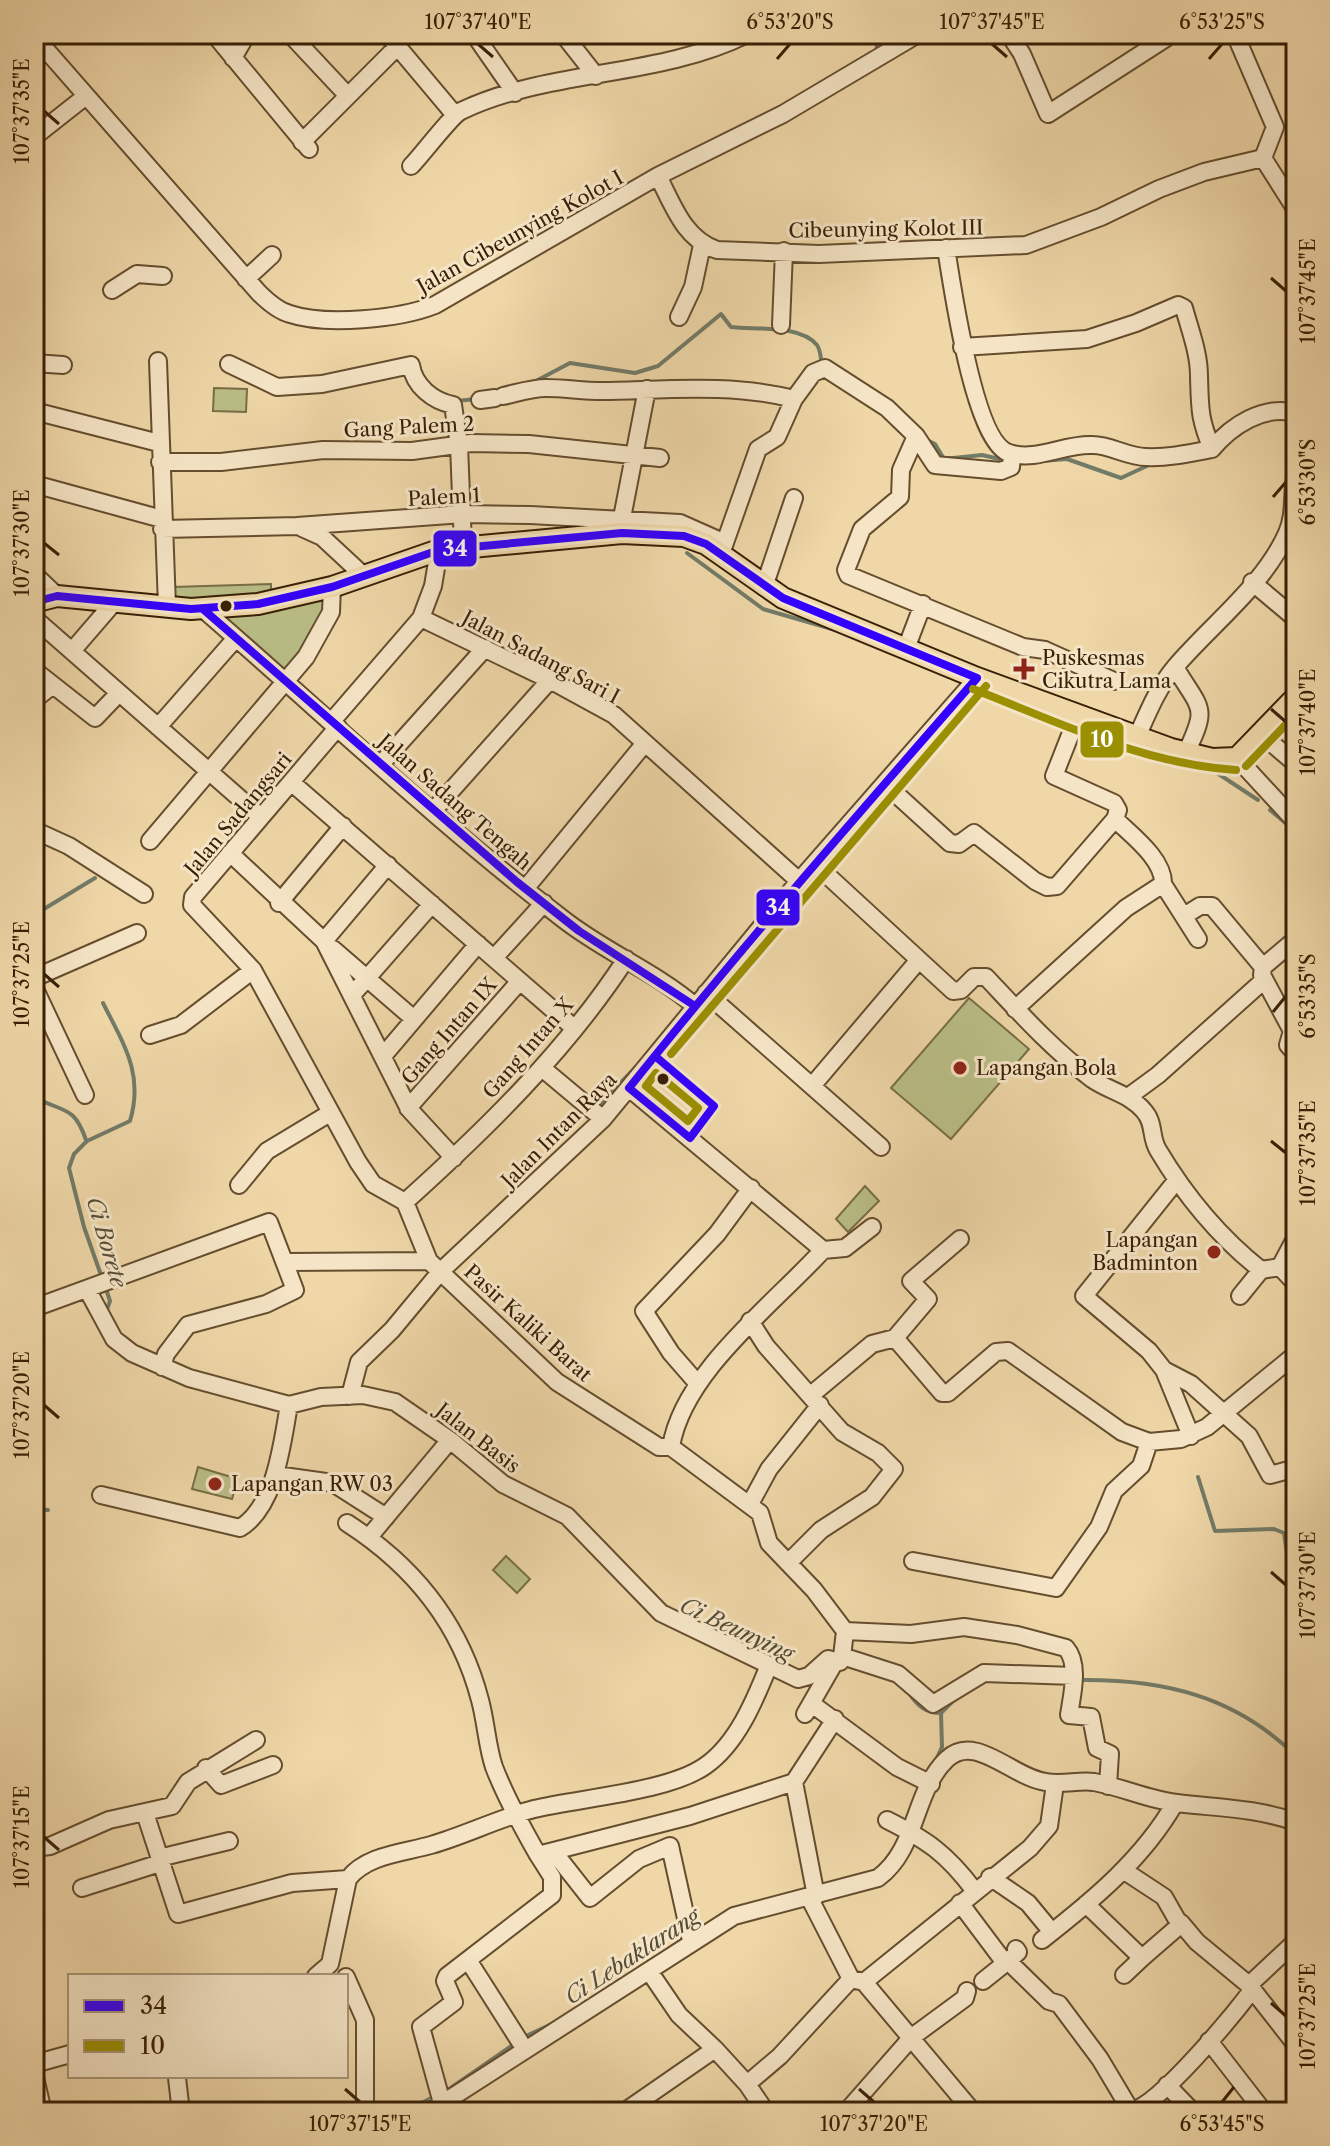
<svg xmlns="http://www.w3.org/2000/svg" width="1330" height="2146" font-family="'Libre Caslon Text',serif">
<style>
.green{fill:#babe87;stroke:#786e46;stroke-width:2}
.water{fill:#9ab9aa;stroke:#727b68;stroke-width:2}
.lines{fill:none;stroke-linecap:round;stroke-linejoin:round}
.stream{stroke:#727b68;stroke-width:4}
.minor-casing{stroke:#654d2e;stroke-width:20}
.major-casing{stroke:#371f05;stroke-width:24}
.minor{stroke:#f5e5c6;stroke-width:16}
.major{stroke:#efd7a8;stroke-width:20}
.bus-1-casing{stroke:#f5e5c6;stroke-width:14}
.bus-2-casing{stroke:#f5e5c6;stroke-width:14}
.bus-1{stroke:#30f;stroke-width:8}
.bus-2{stroke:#9b8f02;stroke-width:8}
.ticks{fill:none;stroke:#371f05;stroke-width:3}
.bus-dot{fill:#371f05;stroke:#f5e5c6;stroke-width:3}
.poi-dot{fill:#8f2418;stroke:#f5e5c6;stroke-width:3}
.labels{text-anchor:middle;stroke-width:6;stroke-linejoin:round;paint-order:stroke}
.street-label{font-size:20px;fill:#371f05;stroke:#f5e5c6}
.poi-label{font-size:20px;fill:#371f05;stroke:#f5e5c6;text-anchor:start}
.water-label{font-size:22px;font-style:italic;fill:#554d37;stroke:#f5e5c6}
.line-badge{stroke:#f5e5c6;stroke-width:3}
.badge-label{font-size:22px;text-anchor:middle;font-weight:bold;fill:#fff}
.neatline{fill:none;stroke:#371f05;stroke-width:3}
.ticks-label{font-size:20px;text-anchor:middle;fill:#371f05}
</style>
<rect width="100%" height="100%" fill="#efd7a8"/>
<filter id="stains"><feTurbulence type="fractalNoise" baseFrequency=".0025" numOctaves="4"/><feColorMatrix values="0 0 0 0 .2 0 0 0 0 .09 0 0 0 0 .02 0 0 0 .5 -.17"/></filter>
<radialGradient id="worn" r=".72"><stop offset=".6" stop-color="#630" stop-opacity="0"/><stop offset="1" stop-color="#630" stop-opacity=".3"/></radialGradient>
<path class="green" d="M214,388l33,1 -1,23 -33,-1z
M271,584v12l-98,5 -1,-14z
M328,592v18l-44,67 -71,-66z
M969,998l60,51 -78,90 -60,-51z
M865,1186l14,15 -31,31 -12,-13z
M198,1467l40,12 -6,20 -40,-10z
M506,1556l24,23 -13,14 -24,-23z"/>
<path class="water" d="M442,2091l2,6 -27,15h-305l63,-5 236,1z"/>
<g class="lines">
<path class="stream" d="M876,34l1,17
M534,382l36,-19 65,10 23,-7 63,-52 10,13c24,3 69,-3 86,18 4,6 3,12 5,18
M457,401l19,-2
M925,439l10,5 9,15 38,-4 26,6
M1017,463l50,-4 54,19 28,-13
M687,553l76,56 76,22
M973,693l2,-3 92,34
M1079,727l87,32 48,12 44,29
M894,786l14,-16
M1270,810l26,22
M828,866l59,-71
M34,915l61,-37
M721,994l96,-116
M34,1097c30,16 40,8 52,43
M597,1107l38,-39
M102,1278l-18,-51 -15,-59 5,-14 13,-13 43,-20c14,-47 -6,-76 -27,-118
M105,1286l5,15 -4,11
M1198,1477l17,54 59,-2 10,4 12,82
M34,1509l14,1
M1080,1680c83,-1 155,16 216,76
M909,1693c9,13 16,20 32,20l16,-16
M935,1762l7,-15 -1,-34
M693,1932l17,-9
M670,1948l16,-11
M524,2037l32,-15
M445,2092l72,-50"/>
<g class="minor-casing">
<path id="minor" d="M214,34l95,115
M290,34l58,62
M387,34l68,81
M474,34l41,59
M563,34l33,42
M1009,34l13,20 26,60 118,-76 -2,-4
M1235,34l40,93 -12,31 33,52
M128,35l1,-1
M34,36l225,257c9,9 19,18 31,21 36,12 110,5 145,-9l223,-129 125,-62 135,-80
M233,58l14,-24
M34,137l52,-41
M302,142l97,-97
M411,166c10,-10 41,-51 50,-55 87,-42 198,-33 286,-77
M658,176c15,29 26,63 59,74l102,4 207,-9 75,-28 58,-28 45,-17 59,-14
M946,248c6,37 28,194 63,205 28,9 56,-10 84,-8 17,0 35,12 53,12 22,1 45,-4 66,-8
M246,279l26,-24
M112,290l25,-16 26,2
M679,317l14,-30 9,-42
M781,325l3,-74
M962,347l125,-8 49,-16 42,-18 6,3c6,22 15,45 15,68 1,32 0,42 13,73
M158,361l9,245
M34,363l29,2
M229,364l48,23 45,-3 89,-19c3,21 22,36 42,40l6,40 4,101
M503,396c14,-3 29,-8 43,-8 18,0 37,3 56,3 63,-1 130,-8 192,8
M480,400l15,-2
M34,411l125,32
M916,436l-15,34 -1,27 -38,32 -16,41 2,5 175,72 22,3 69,31
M1212,449c19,-23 52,-45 84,-36
M160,462h61l102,-12 89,1 59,-8 58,1 131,14
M34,484l128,35
M622,518l25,-129
M302,528l20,9 42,39
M162,529l135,-3 166,-12 67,1 150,8 45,20
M722,551l36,-102 19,-12 17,-38 19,-26 12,-5 62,40 29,28 19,29 66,6 10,-4 1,-13
M34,574l23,22
M1252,582l44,37
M764,587l30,-89
M204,610c119,103 234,213 359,309 42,33 91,52 132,87
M34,618l227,199
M421,618l129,62 64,35 185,166
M907,646l16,-42
M72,651l44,-51
M1175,667c26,44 34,38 11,86
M34,670l61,48 24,-25
M34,700l19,-15
M332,721l89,-103 12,-32 6,-36
M158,727l78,-89
M338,727l-145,170 -1,8 61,65 105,192 15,22 32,18 24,59 128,121 102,65h12l89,66 9,30 45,47 31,41 -3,26
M1261,734l35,30
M1137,737c11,-25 21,-50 39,-71 36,-42 88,-81 111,-133 9,-20 4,-40 9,-60
M1237,758l59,64
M381,764l104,-116
M291,782l283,246
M885,784l65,59 9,1 15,-11 61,48 12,6 10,-1 58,-67 3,-9 -4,-7 -60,-27 24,-61
M433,811l117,-131
M1115,819c16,16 49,40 48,65l35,55
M34,830l35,16 75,48
M150,841l156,-184 25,-45 1,-25
M230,853l94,88 85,168 45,49
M815,864l138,127 8,-1 13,-13h12c34,36 66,72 106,102 17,12 38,15 52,32 11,12 6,26 14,39 28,47 60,86 103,120l19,-3 16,17
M525,889l120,-146
M279,903l64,-77
M1184,916l16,-10h12l51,61
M1296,939l-33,28 -1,8 30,56 -4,14 8,9
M324,941l64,-76
M333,949l81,70
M494,958l50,-55
M34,978l103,-45
M34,987l51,108
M706,993l175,154
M353,994l79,-90
M1015,1009l111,-101 37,-24
M150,1035l31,-10 72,-55
M383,1056l95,-112
M542,1068l61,51
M812,1086l106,-125
M629,1088l194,162
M1128,1097l30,-22 105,-94
M408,1108l112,-127
M1176,1181l-92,115 65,55 15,19 27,14 58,52 21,39 26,-7
M239,1185l28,-34 63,-38
M405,1202c81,-73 161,-151 221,-243
M287,1262l142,-1
M1280,1267l16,-30
M87,1289l27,50 18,14 57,25 100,27 32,-8 42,-2 32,7 55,38 53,44 64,32 94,97 137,66 11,-3 19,-17 12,3
M1240,1296l21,-26
M34,1308l235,-86 26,68 -29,14 -78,21 -22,29 -4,13
M750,1321l16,25 76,86 36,21 16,16 -22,28 -51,33 -33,33
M895,1338l47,55h6l48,-41 12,-1 114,81 27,10 32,-3 26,-12 89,-73
M1164,1370l27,66
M698,1384l-27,-31 -27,-42 73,-77 34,-46
M811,1395l61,-51 23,-6 33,-39 -17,-18 49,-42
M350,1396l9,-34 33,-32 49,-59 162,-152 196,-238 178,-203
M671,1447c12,-75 103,-143 152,-197l22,-2 27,-21
M276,1475l57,8 53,34
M101,1495l139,33c36,-22 42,-85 49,-123
M750,1504l19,-35 51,-64
M347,1523c67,43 113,100 133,177 6,22 7,46 14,67 12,31 28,60 44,88l152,-39 104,-34 41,-63
M369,1537l81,-97
M913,1561l143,27 43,-61 15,-36 27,-25 8,-24
M845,1631l66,3 53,-7 53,8 49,13c14,16 6,47 3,67l22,2 6,31 13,6 -2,32
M842,1656l56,18 35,30 51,-31 90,3
M812,1704l85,63 34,17
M805,1714l31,-54
M206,1768l15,17 52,-20
M794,1782l22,114
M145,1813l33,101 114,-31 56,-4c18,-24 55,-26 83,-34 35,-10 68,-27 103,-36 45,-11 134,-17 171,-43 32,-22 50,-66 64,-101
M887,1820c40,20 60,34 87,70
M34,1848l16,-2 59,-26 63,-14 16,-24 68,-42
M553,1851l37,47 49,-39 31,-13 21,95
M159,1858l70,-17
M990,1877l38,26 24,29
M82,1888l78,-25
M809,1897l42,82
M960,1903l45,60
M1086,1904l56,54 38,-33 -16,-28 -41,-27
M1181,1923l16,19 52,43
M1042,1940c50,-39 101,-81 133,-137
M1296,1941l-47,44 47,60
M468,1960l56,88
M1008,1961l10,-9 -2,-3
M649,1971l30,44 36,34
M1124,1975l18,-17
M316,1976l14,-12 18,-85
M346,1977l19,43v92
M983,1981l25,-20 41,40 10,3 41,55 31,52c28,-5 103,-97 122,-122
M864,1982l166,-134 19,-22 6,-42
M1209,2041l55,71
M34,2064l36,-10
M34,2073l9,39
M177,2078l4,34
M747,2084l19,28
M1167,2085l26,27
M442,2103l-21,-76 33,-25 -9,-21 2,-5 105,-81v-18l-14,-22
M429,2112l305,-196 144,-38c40,-29 35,-87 69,-119 28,-27 66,19 99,23 16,3 33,-2 48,0 28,5 55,18 83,21 41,5 79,5 119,19
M624,2112l91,-63 32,35 33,-28 71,-77 13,3 109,130
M846,2112l66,-75 53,-39 2,-7"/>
</g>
<g class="major-casing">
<path id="major" d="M34,602l23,-6 134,13 67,-5 74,-17 107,-37 183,-17 62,3 22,8 77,54 194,80 194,71 41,10 25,-1 59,-61"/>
</g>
<use href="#minor" class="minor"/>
<use href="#major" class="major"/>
<g class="bus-1-casing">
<path id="bus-1" d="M34,602l23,-6 134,13 67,-5 74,-17 107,-37 183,-17 62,3 22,8 77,54 194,80c-118,135 -236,270 -348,410l61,50 24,-32 -59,-50
M204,610l313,272 62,49 116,75"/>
</g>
<g class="bus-2-casing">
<path id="bus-2" d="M973,689c85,33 170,75 263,81
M1246,766l50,-52
M671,1054l315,-368
M656,1073l42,35 -10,13 -42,-35z"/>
</g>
<use href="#bus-1" class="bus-1"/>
<use href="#bus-2" class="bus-2"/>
</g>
<path class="ticks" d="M478,44l15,13M992,44l15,13M777,59l13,-15M1209,59l13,-15M44,111l15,13M1271,278l15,13M1273,497l13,-15M44,543l15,12M1271,709l15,13M44,974l15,13M1273,1012l13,-16M1271,1141l15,12M44,1405l15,13M1271,1572l15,13M44,1837l15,13M1271,2003l15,13M345,2089l15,13M859,2089l15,13M1222,2102l12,-15"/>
<g class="bus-dot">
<circle cx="226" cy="606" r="7"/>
<circle cx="663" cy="1079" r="7"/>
</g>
<g class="poi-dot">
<path d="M1020 657h8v8h8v8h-8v8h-8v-8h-8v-8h8z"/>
<circle cx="960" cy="1068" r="8"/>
<circle cx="1214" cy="1252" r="8"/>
<circle cx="215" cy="1484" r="8"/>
</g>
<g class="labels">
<g class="street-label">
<text transform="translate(886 229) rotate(-1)" y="7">Cibeunying Kolot III</text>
<text transform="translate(520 232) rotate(-29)" y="7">Jalan Cibeunying Kolot I</text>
<text transform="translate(409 427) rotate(-3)" y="7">Gang Palem 2</text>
<text transform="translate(444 497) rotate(-3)" y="7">Palem 1</text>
<text transform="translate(541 657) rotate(28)" y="7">Jalan Sadang Sari I</text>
<text transform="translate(455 802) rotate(41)" y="7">Jalan Sadang Tengah</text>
<text transform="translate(238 814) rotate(-50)" y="7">Jalan Sadangsari</text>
<text transform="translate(449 1031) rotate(-49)" y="7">Gang Intan IX</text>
<text transform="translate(528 1048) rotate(-49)" y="7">Gang Intan X</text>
<text transform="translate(559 1130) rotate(-45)" y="7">Jalan Intan Raya</text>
<text transform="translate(528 1323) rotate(42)" y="7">Pasir Kaliki Barat</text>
<text transform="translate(478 1438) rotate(38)" y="7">Jalan Basis</text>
</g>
<g class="poi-label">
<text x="1042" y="665">Puskesmas<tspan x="1042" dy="23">Cikutra Lama</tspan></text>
<text x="976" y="1075">Lapangan Bola</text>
<text x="1198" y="1247" text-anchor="end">Lapangan<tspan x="1198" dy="23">Badminton</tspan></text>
<text x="231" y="1491">Lapangan RW 03</text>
</g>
<g class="water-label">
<text transform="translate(107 1242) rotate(74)" y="8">Ci Borete</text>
<text transform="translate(737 1629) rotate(25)" y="8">Ci Beunying</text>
<text transform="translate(632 1956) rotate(-33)" y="8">Ci Lebaklarang</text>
</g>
</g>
<g class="line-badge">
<rect x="432" y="529" width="46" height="39" rx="8" fill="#30f"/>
<rect x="1079" y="720" width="46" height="39" rx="8" fill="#9b8f02"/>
<rect x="755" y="888" width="46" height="39" rx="8" fill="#30f"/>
</g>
<g class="badge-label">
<text x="455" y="556">34</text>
<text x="1102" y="747">10</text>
<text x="778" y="915">34</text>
</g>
<rect width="1330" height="2146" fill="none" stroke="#efd7a8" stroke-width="88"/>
<rect x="68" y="1974" width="280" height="104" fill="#f5e5c6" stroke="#a99679" stroke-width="2"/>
<rect x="84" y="2000" width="40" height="12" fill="#3300ff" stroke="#a99679" stroke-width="2"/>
<text x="140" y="2014" font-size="24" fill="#371f05">34</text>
<rect x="84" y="2040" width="40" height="12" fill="#9b8f02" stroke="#a99679" stroke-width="2"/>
<text x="140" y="2054" font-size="24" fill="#371f05">10</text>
<rect x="44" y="44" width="1242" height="2058" class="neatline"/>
<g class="ticks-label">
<text x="478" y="29">107°37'40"E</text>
<text x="790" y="29">6°53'20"S</text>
<text x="992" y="29">107°37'45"E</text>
<text x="1222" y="29">6°53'25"S</text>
<text transform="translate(22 111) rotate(-90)" y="7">107°37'35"E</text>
<text transform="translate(1308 291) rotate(-90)" y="7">107°37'45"E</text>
<text transform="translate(1308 482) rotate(-90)" y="7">6°53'30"S</text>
<text transform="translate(22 543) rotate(-90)" y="7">107°37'30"E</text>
<text transform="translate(1308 722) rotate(-90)" y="7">107°37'40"E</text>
<text transform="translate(22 974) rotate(-90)" y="7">107°37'25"E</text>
<text transform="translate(1308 996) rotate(-90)" y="7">6°53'35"S</text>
<text transform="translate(1308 1153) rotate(-90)" y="7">107°37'35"E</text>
<text transform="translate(22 1405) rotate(-90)" y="7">107°37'20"E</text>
<text transform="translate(1308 1585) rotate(-90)" y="7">107°37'30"E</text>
<text transform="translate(22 1837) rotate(-90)" y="7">107°37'15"E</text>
<text transform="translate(1308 2016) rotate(-90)" y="7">107°37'25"E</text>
<text x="360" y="2131">107°37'15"E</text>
<text x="874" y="2131">107°37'20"E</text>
<text x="1222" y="2131">6°53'45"S</text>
</g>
<rect width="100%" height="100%" filter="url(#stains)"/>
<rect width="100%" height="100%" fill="url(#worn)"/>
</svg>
